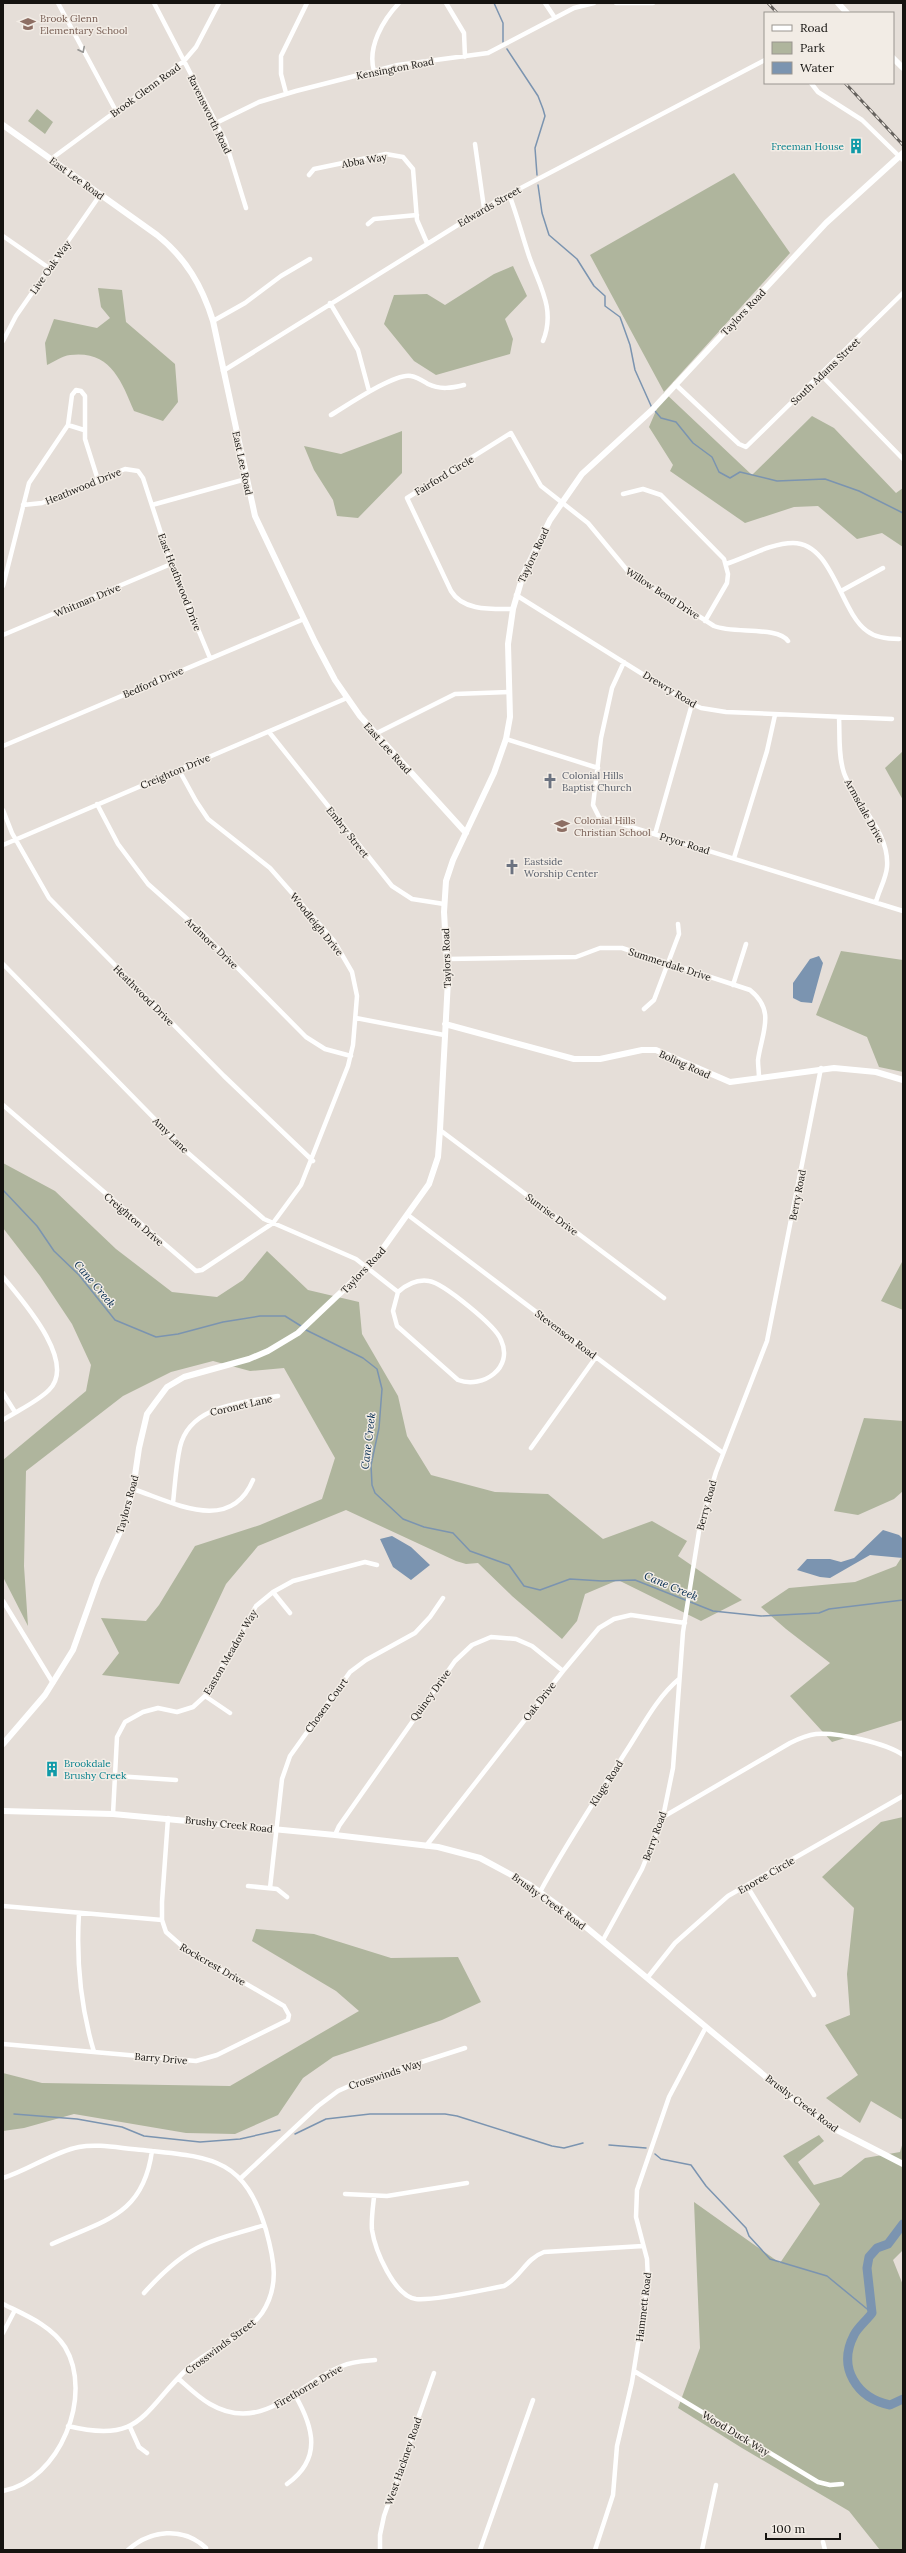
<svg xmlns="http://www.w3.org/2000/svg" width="906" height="2553" font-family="Lora,serif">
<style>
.green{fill:#afb59d}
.water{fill:#7b94b0}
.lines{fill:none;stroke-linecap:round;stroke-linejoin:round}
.stream{stroke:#7b94b0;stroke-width:1.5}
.river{stroke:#7b94b0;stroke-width:9}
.street{stroke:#fff;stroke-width:4.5}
.secondary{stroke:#fff;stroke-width:6}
.rail-casing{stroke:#66625e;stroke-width:3}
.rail{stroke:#f2ece5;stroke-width:1.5;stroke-dasharray:4.5;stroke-linecap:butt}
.oneway{stroke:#969593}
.labels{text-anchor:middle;stroke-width:3;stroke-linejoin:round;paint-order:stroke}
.education-label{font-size:10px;fill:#785e54;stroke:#f2ece5;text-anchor:start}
.street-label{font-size:10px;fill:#151310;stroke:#f2ece5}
.culture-label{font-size:10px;fill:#0d838f;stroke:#f2ece5;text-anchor:end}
.worship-label{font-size:10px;fill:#5b616d;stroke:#f2ece5;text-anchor:start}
.water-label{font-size:11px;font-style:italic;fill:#022a4f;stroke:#f2ece5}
</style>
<rect width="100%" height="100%" fill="#e5ded8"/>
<path class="green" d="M37,109l16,13 -8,12 -17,-13z
M734,173l56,80 -126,139 88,83 60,-59 22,12 62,65 7,-5v59l-21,-14 -25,6 -39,-33 -24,1 -49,16 -75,-52 3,-6 -24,-38 15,-35 -74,-137z
M513,266l14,30 -22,23 8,20 -3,15 -74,21 -22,-14 -30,-37 10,-29 33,-1 18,11 49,-31z
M98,288l24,2 4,32 49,42 3,38 -15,19 -29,-10c-13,-31 -24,-61 -64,-56 -8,1 -16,7 -23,10l-2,-22 9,-24 43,9 13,-10 -9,-11z
M402,431v42l-44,45 -21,-2 -4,-16 -19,-30 -10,-24 37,8z
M903,751v49l-18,-32z
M841,951l62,9v112l-24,-5 -12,-30 -51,-22z
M3,1163l52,28 61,58 56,43 45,5 26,-17 24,-29 41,39 51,12 3,32 36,62 9,40 24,39 64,17 53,2 55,45 49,-18 35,20 -9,15 64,44 -41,21 -83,-41 -33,14 -8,27 -15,18 -50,-43 -34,-33 -12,1 -10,-3 -110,-51 -88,36 -32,38 -47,100 -77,-9 17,-22 -18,-35 45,3 13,-16 36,-59 65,-21 62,-26 13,-41 -51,-90 -34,3 -37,-10 -42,11 -48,24 -97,75 -2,95 4,60 -25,-49v-117l83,-69 5,-26 -19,-41 -32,-48 -37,-48z
M902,1262h1v48l-22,-9z
M864,1418l39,3v70l-9,8 -36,16 -24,-4z
M903,1555v165l-71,22 -42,-46 40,-33 -44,-34 -25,-22 28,-19 66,-6 41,-16z
M903,1817v303l-32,-19 -11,22 -34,-25 32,-23 -33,-50 25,-10 -3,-41 7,-66 -32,-31 59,-55z
M256,1929l58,5 77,24 67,-1 23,45 -39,18 -109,37 -30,21 -25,37 -43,19 -49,-1 -112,-19 -50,14 -21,3v-58l39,10 188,3 129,-75 -23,-20 -84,-50z
M819,2135l5,6 -26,21 16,23 27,-8 24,-19 35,-6 3,-10v108l-10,10 10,25v265h-23l-31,-39 -107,-63 -64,-40 22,-60 -6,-146 86,61 40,-59 -37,-48z"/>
<path class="water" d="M819,956l4,7 -11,40 -11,-1 -8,-4v-15l17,-24z
M883,1530l16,5 4,4v19l-33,-3 -40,23 -10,-1 -23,-7 10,-11h23l11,3 13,-4z
M392,1536l19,11 19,18 -19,15 -18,-13 -13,-28z"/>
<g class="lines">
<path class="stream" d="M494,3l9,20v19
M507,49l31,47 5,13 2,7 -10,32 2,27
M538,185l4,28 7,22 28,24 17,27 11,10v10l15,11 10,28 5,25 17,38
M655,411l6,7 15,4 17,21 19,14 7,15 11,6 10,-6 37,9 48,-2 34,12 44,22
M3,1190l34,36 17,25 25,24 36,45 41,17 22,-3 45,-12 37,-6h25l16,10
M304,1329l59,29 14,11 5,20 -3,39 -8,37 1,20 3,8 28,26 21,8 29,6 17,18 39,14 15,21 16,4 30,-11 32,2 33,-1 78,31 48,5 58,-3 10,-4 74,-9
M14,2114l63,5 45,8 22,9 56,6 40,-3 40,-9
M295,2134l31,-15 44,-5h75l12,2 95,30 12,2 19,-5
M609,2145l37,3
M655,2154l6,5 30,6 15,21 40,42 3,8 21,23 57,17 45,37"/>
<path class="river" d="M903,2224l-15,20 -11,4 -8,9 -2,11 5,45c-5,7 -14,14 -18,22 -17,33 3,63 36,70l13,-6"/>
<path class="street" d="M58,3l58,108
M154,3l71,137 21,68
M446,3l18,30 1,24
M545,3l10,15
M616,3h37
M374,71c-7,-24 9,-51 25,-68
M811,83l7,9 44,28 41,40
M286,93l-5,-19v-18l26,-53
M216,123l43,-21 37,-11 102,-26 90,-12 86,-45 20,-5
M475,144l9,64
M51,159l133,-98 12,-14 23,-44
M309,175l5,-6 72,-15 17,3 10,12 4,51 10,23
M509,194c8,21 13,41 20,62 10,29 27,53 14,85
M368,224l6,-5 43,-4
M3,236l46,32
M330,303l28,47 11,41
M213,321l32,-18 36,-27 29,-17
M3,341l13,-25 84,-121
M223,371l275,-171 267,-140
M821,375l82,84
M675,384l64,60 7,3 157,-154
M331,415c15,-9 65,-43 80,-39 6,1 12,5 17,8 12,6 24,4 36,1
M68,425l16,5
M623,494l20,-5 18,6 63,64 4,15 -1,9 -22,38
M23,505l19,-2 83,-34 13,2 5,7 28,86 39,94
M152,505l94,-26
M726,564c21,-7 46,-21 67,-21 40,0 47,69 74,88 9,7 21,8 32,8
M3,586l26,-103 39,-58 4,-30 4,-5 5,1 4,5v43l13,41
M841,591l42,-23
M516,595l168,105 17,8 25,4 166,7
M513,609c-22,0 -50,2 -62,-18l-44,-93 104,-65 30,53 47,37 39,47 87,56c19,8 64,0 74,15
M3,635l168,-71
M624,662l-12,26 -11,50 -8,67 6,12 304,94
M839,718c1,18 -1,37 5,55 11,31 46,58 43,94 -1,12 -8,23 -11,35
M269,732l123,154 20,13 32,5
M375,734l80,-40 54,-2
M506,739l92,29
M3,746l301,-127
M97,804l21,40 30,40 55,49 103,104 19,12 26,7
M3,810l9,23 37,65 175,178 89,85
M655,834l37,-130
M3,845l344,-147
M734,858l33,-107 8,-36
M447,959l129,-2 24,-9h22l128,42c26,21 12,42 8,70 0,6 1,12 1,18
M3,964l185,189 76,66 92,40 42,33c8,-7 19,-13 31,-11 14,2 67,45 72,59 13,28 -18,49 -43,40l-61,-54 -4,-15 5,-19
M733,985l13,-41
M644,1009l10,-9 25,-66 -1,-10
M356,1018l88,17
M3,1105l193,166 6,-1 71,-47 28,-38 47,-119 5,-21 4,-49 -5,-24 -18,-31 -64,-73 -62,-49 -12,-18 -17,-31
M440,1130l224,168
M408,1215l315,238
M3,1277c18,22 75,85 46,113 -12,12 -32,21 -46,30
M3,1393l12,19
M531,1448l65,-91
M133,1489c40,13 97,46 120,-9
M173,1503c2,-19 3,-38 7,-56 10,-43 64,-44 98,-51
M273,1592l17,21
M3,1601l50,82
M205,1696l25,17
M116,1776l60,4
M113,1814l4,-77 8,-15 18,-10 15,-4 19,4 16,-5 12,-11 51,-90 17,-14 20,-11 72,-19 12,3
M663,1817l127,-74c8,-4 17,-8 26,-9 21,-2 70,9 87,21
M335,1835l4,-9 116,-165 17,-16 19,-8 25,2 16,7 31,25
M426,1846l137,-175 36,-43 15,-9 17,-4 54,8
M248,1886l29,3 10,8
M747,1886l67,109
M270,1888l12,-109 8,-23 60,-84 16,-12 49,-27 15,-16 13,-19
M540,1892c26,-48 56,-93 85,-139 16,-24 31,-55 54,-74
M3,1906l159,14
M79,1913c-3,49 1,92 15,139
M603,1940l39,-71 21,-52 10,-49 10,-136 17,-107 16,-53 51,-131 54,-273
M648,1977l27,-34 53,-47 175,-100
M3,2044l193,17 21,-6 71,-35 1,-5 -5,-9 -101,-59 -17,-15 -4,-12v-18l6,-84
M3,2178c26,-8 50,-26 76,-31 20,-4 44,2 64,3 68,7 101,7 123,80 8,29 14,56 -4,83 -18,25 -51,34 -74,55 -46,44 -46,76 -120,58
M241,2178l77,-72 20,-15 18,-8 109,-35
M345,2194l42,2 80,-13
M374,2197c-1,10 -3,23 -2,33 3,20 22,66 44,69 20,2 66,-9 88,-13 17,-9 21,-27 40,-34l99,-6
M52,2244c52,-24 91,-28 100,-93
M144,2293c16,-18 37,-38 59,-48 19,-9 41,-13 61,-20
M3,2304c22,11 48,21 62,43 29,48 -5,133 -62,144
M3,2333l12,-23
M634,2371l184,111 12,3 12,-1
M179,2379c9,8 19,18 31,25 53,31 88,-21 132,-38 11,-5 22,-5 33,-6
M130,2427l9,20 8,6
M287,2484c35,-25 27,-56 8,-89
M823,2542l2,8
M128,2550c22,-20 55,-24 78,-2
M380,2550v-15l4,-19 50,-143
M480,2550l53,-150
M595,2550l18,-55 4,-49 15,-64 16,-101 -1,-22 -11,-42 1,-27 32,-93 37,-70
M702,2550l14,-65"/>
<path class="secondary" d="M838,3l9,10
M893,58l10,10
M3,125l154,110c29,23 45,51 56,86l42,195 60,126 20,38 25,36 106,117
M445,1024l129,35h26l42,-9h14l74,32 104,-14 42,4 27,8
M3,1744l42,-49 28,-45 25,-70 26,-57 9,-34 6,-41 8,-34 8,-11 12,-16 17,-10 65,-18 19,-8 30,-18 76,-72 55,-77 9,-27 2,-27 8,-150 -4,-68 2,-31 7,-21 41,-87 12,-34 4,-22 -2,-73 5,-35 10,-34 27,-55 32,-46 70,-64 174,-187 77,-70
M3,1811l110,3 222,21 103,12 42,11 50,27 45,33 214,178 42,31 72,37"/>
<g class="rail-casing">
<path id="rail" d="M768,3l9,10
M845,83l58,62"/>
</g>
<use href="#rail" class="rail"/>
</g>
<defs><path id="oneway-chevron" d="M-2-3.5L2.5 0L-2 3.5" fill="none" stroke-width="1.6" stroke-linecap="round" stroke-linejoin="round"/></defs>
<use class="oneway" href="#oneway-chevron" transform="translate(82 50) rotate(63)"/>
<defs>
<g id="school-bare" transform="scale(1.2)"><path d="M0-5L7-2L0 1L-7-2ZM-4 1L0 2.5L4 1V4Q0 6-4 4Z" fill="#8d6e63" stroke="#f2ece5" stroke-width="2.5" paint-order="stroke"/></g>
<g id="building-bare" transform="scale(1.2)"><path d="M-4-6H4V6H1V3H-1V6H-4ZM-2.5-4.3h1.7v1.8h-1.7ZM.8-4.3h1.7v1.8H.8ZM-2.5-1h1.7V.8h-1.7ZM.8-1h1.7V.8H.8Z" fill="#0f9aa8" stroke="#f2ece5" stroke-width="2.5" paint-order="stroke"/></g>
<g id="church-bare" transform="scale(1.2)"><path d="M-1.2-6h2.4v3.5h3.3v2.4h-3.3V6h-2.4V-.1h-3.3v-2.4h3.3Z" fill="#6b7280" stroke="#f2ece5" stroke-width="2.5" paint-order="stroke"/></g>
</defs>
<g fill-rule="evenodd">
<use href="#school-bare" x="28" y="24"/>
<use href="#building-bare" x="856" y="146"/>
<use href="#church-bare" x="550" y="781"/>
<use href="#school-bare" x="562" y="826"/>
<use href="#church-bare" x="512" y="867"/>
<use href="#building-bare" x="52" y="1769"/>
</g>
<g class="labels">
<g class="education-label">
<text x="40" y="22">Brook Glenn<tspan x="40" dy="12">Elementary School</tspan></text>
<text x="574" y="824">Colonial Hills<tspan x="574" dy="12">Christian School</tspan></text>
</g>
<g class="street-label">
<text transform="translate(395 68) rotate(-11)" y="4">Kensington Road</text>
<text transform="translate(145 90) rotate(-36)" y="4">Brook Glenn Road</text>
<text transform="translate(210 114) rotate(64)" y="4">Ravensworth Road</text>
<text transform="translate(364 160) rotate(-10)" y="4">Abba Way</text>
<text transform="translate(77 178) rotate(36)" y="4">East Lee Road</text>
<text transform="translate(489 206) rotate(-30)" y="4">Edwards Street</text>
<text transform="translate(50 267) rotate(-55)" y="4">Live Oak Way</text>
<text transform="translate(743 312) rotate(-47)" y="4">Taylors Road</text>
<text transform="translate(825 371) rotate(-44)" y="4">South Adams Street</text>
<text transform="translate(243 463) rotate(78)" y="4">East Lee Road</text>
<text transform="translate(444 475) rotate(-31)" y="4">Fairford Circle</text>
<text transform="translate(83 486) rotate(-22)" y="4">Heathwood Drive</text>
<text transform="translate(533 555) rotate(-65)" y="4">Taylors Road</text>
<text transform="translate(180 582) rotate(69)" y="4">East Heathwood Drive</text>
<text transform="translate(663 593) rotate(33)" y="4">Willow Bend Drive</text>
<text transform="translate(87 600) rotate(-23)" y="4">Whitman Drive</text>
<text transform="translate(153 682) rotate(-23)" y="4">Bedford Drive</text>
<text transform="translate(670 689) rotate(31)" y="4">Drewry Road</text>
<text transform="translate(388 748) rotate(48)" y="4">East Lee Road</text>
<text transform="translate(175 771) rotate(-23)" y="4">Creighton Drive</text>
<text transform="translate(865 811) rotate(61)" y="4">Armsdale Drive</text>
<text transform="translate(348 832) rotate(52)" y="4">Embry Street</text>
<text transform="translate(685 843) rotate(17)" y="4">Pryor Road</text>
<text transform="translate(317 924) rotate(51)" y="4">Woodleigh Drive</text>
<text transform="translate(212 943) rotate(44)" y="4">Ardmore Drive</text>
<text transform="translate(446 958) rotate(-92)" y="4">Taylors Road</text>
<text transform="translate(670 964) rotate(18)" y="4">Summerdale Drive</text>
<text transform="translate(144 995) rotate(45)" y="4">Heathwood Drive</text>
<text transform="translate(685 1064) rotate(24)" y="4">Boling Road</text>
<text transform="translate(171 1135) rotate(45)" y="4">Amy Lane</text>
<text transform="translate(797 1195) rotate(-79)" y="4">Berry Road</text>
<text transform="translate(552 1214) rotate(37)" y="4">Sunrise Drive</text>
<text transform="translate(134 1219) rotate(41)" y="4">Creighton Drive</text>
<text transform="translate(363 1270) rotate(-47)" y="4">Taylors Road</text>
<text transform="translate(566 1334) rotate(37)" y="4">Stevenson Road</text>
<text transform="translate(241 1405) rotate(-13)" y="4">Coronet Lane</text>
<text transform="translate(127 1504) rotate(-75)" y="4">Taylors Road</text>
<text transform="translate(706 1505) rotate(-75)" y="4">Berry Road</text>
<text transform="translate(230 1652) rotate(-60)" y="4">Easton Meadow Way</text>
<text transform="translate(430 1695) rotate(-54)" y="4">Quincy Drive</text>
<text transform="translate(539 1701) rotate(-52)" y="4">Oak Drive</text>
<text transform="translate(326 1705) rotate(-54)" y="4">Chosen Court</text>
<text transform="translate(606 1783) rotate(-57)" y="4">Kluge Road</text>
<text transform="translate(229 1824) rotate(6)" y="4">Brushy Creek Road</text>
<text transform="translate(654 1836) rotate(-70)" y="4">Berry Road</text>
<text transform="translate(766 1875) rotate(-30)" y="4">Enoree Circle</text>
<text transform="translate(549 1901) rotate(36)" y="4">Brushy Creek Road</text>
<text transform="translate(213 1964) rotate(30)" y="4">Rockcrest Drive</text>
<text transform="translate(161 2058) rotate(5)" y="4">Barry Drive</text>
<text transform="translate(385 2074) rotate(-18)" y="4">Crosswinds Way</text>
<text transform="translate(802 2103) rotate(37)" y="4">Brushy Creek Road</text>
<text transform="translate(643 2307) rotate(-83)" y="4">Hammett Road</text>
<text transform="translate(220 2346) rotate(-37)" y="4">Crosswinds Street</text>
<text transform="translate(308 2386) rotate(-30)" y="4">Firethorne Drive</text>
<text transform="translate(736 2433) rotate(31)" y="4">Wood Duck Way</text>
<text transform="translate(403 2461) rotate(-71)" y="4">West Hackney Road</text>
</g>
<g class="culture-label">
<text x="844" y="150">Freeman House</text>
<text x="64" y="1767" text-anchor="start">Brookdale<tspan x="64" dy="12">Brushy Creek</tspan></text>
</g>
<g class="worship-label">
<text x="562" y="779">Colonial Hills<tspan x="562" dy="12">Baptist Church</tspan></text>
<text x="524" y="865">Eastside<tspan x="524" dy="12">Worship Center</tspan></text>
</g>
<g class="water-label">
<text transform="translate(95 1284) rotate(50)" y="4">Cane Creek</text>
<text transform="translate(368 1441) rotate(-83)" y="4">Cane Creek</text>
<text transform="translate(671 1586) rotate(23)" y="4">Cane Creek</text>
</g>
</g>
<rect width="906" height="2553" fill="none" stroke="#151310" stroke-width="8"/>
<rect x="764" y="12" width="130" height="72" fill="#f2ece5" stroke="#9a9590"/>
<rect x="772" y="25" width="20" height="6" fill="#ffffff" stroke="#9a9590"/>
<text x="800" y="32" font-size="12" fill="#151310">Road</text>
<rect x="772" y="42" width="20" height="12" fill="#afb59d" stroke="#9a9590"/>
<text x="800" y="52" font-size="12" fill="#151310">Park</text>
<rect x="772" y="62" width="20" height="12" fill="#7b94b0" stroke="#9a9590"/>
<text x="800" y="72" font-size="12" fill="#151310">Water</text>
<path d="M766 2533v6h74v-6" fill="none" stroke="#151310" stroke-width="2"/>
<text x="772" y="2533" font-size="12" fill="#151310" stroke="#f2ece5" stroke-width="3" paint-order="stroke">100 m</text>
</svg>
